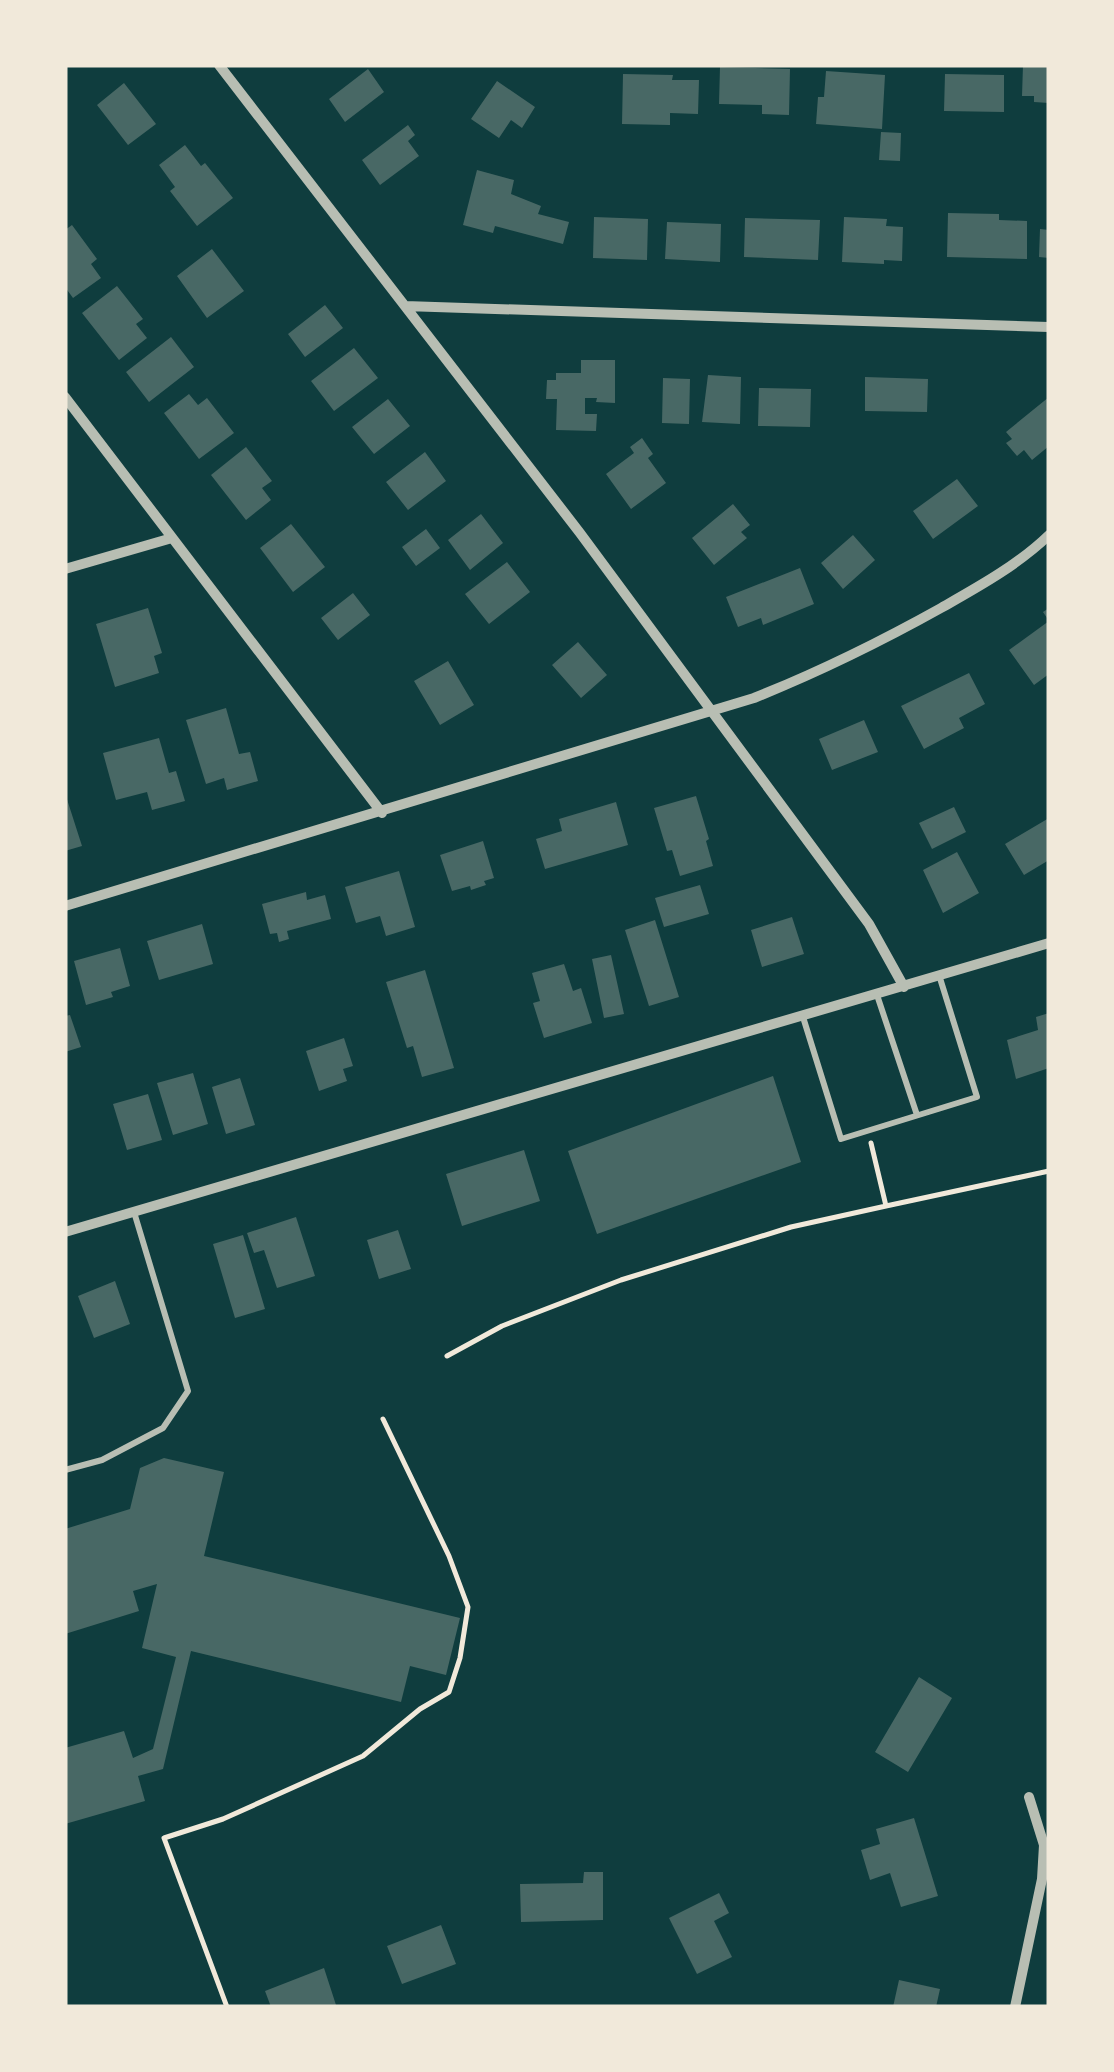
<svg xmlns="http://www.w3.org/2000/svg" width="1114" height="2072" font-family="'Zilla Slab',serif">
<style>
.building{fill:#486865}
.lines{fill:none;stroke-linecap:round;stroke-linejoin:round}
.path{stroke:#f1e9da;stroke-width:5}
.service{stroke:#b8beb3;stroke-width:6}
.minor{stroke:#b8beb3;stroke-width:10}
</style>
<rect width="100%" height="100%" fill="#0f3d3e"/>
<path class="building" d="M1023,65h26v38l-15,-1v-6h-12z
M720,67l70,2 -1,46 -27,-1v-9l-43,-1z
M368,69l16,23 -39,30 -16,-23z
M826,71l59,4 -3,54 -66,-5 2,-27h6z
M623,74l50,1 -1,5h27l-1,34 -28,-1v12l-48,-1z
M945,74l59,1v37l-60,-1z
M497,81l38,26 -13,21 -11,-8 -12,18 -28,-19z
M124,83l32,41 -28,21 -31,-40z
M408,125l7,10 -7,6 11,15 -39,29 -18,-25z
M881,132l20,1 -1,28 -21,-1z
M185,145l16,21 4,-3 28,35 -36,28 -27,-35 5,-4 -16,-22z
M477,170l37,10 -3,14 30,12 -3,8 31,8 -6,22 -68,-18 -2,7 -30,-8z
M948,213l51,1v6l28,1v38l-80,-2z
M594,217l54,2 -1,41 -54,-2z
M844,217l43,2 -1,7 17,1 -1,34 -18,-1v4l-42,-2z
M745,218l75,2 -2,40 -74,-3z
M667,222l54,2 -1,38 -55,-3z
M72,225l25,34 -6,5 10,14 -28,20 -8,-11v-57z
M1040,229l9,1v28l-10,-1z
M212,249l32,42 -37,27 -30,-42z
M117,286l26,33 -7,5 11,14 -28,22 -37,-47z
M325,305l18,23 -38,29 -17,-23z
M171,337l23,30 -45,35 -23,-30z
M354,348l24,30 -44,33 -23,-30z
M581,360h34v43l-19,-1 1,-4h-12v16h12l-1,17 -40,-1 1,-31h-11l1,-19h9v-7h25z
M708,375l33,2 -1,47 -38,-2z
M865,377l63,2 -1,33 -62,-1z
M663,378l27,1 -1,45 -27,-1z
M759,388l52,1 -1,38 -52,-1z
M189,394l9,11 9,-7 27,35 -35,26 -35,-46z
M1049,397v49l-17,14 -8,-10 -7,6 -11,-13 6,-4 -6,-7z
M388,399l22,27 -36,28 -22,-27z
M642,438l11,16 -5,4 18,25 -35,26 -25,-35 28,-21 -4,-6z
M246,447l26,34 -10,7 9,12 -25,20 -35,-45z
M425,452l21,29 -38,29 -22,-28z
M957,479l21,27 -45,33 -20,-28z
M733,504l17,21 -9,7 6,6 -33,27 -22,-27z
M481,514l22,29 -33,27 -22,-30z
M291,524l34,43 -32,25 -33,-44z
M426,529l14,19 -24,18 -14,-19z
M853,535l22,25 -32,29 -22,-26z
M507,562l23,30 -41,32 -24,-30z
M800,568l14,36 -51,21 -2,-7 -23,9 -12,-30z
M353,593l17,22 -32,25 -17,-22z
M148,608l14,45 -8,3 5,17 -44,14 -19,-63z
M1049,608v66l-15,11 -25,-35 40,-29 -6,-9z
M578,642l29,33 -26,23 -29,-33z
M448,661l26,44 -34,20 -26,-44z
M969,673l16,31 -26,14 5,10 -40,21 -23,-43z
M226,708l13,46 11,-2 8,29 -31,9 -3,-12 -18,6 -20,-64z
M864,720l14,32 -46,18 -13,-31z
M159,738l10,35 7,-2 9,30 -33,9 -5,-18 -31,8 -13,-47z
M65,793l17,53 -17,5z
M696,796l13,43 -3,2 7,25 -33,10 -8,-26 -5,1 -13,-43z
M616,802l12,43 -83,24 -9,-30 26,-8 -3,-12z
M954,807l12,25 -34,17 -13,-26z
M1049,818v42l-25,15 -19,-31z
M483,841l11,37 -10,3 2,4 -15,5 -1,-4 -18,5 -12,-36z
M957,852l22,41 -36,20 -20,-43z
M399,871l16,56 -29,9 -6,-20 -24,7 -11,-36z
M700,885l9,29 -45,13 -9,-29z
M306,892l1,8 18,-5 6,24 -44,12 2,8 -10,3 -2,-9 -7,1 -8,-30z
M792,917l12,37 -42,13 -11,-37z
M655,920l24,77 -30,9 -24,-76z
M202,924l11,40 -54,16 -12,-39z
M120,948l10,38 -19,6 2,5 -27,8 -12,-44z
M611,955l13,59 -20,4 -12,-59z
M564,964l9,27 8,-3 11,35 -48,15 -11,-35 7,-2 -8,-28z
M425,970l29,98 -32,9 -9,-31 -6,2 -21,-66z
M1049,1013v55l-33,11 -9,-39 31,-10 -2,-13z
M70,1015l11,32 -16,5v-36z
M344,1038l9,28 -10,3 4,12 -28,10 -13,-40z
M193,1073l15,51 -35,11 -16,-52z
M773,1076l28,86 -204,72 -29,-83z
M240,1078l15,47 -29,9 -14,-47z
M148,1094l14,46 -35,10 -14,-46z
M524,1150l16,51 -78,25 -16,-52z
M296,1217l19,59 -38,12 -13,-38 -10,3 -7,-20z
M398,1230l13,39 -32,10 -12,-39z
M243,1235l22,74 -30,9 -22,-74z
M115,1281l15,43 -36,14 -16,-42z
M164,1458l60,14 -20,84 256,62 -14,57 -36,-9 -9,36 -210,-51 -28,118 -25,7 7,25 -80,23v-76l59,-17 9,27 20,-9 23,-92 -34,-9 15,-64 -24,7 6,20 -74,23v-105l65,-20 10,-41z
M919,1677l33,21 -44,74 -33,-20z
M914,1818l24,78 -37,11 -11,-34 -20,7 -9,-30 19,-6 -4,-15z
M584,1872h19v48l-82,2 -1,-38 63,-1z
M719,1893l10,20 -15,8 18,36 -35,17 -28,-56z
M441,1925l15,39 -54,20 -15,-38z
M324,1968l12,37 -65,2 -6,-16z
M899,1980l41,9 -4,18h-43z"/>
<g class="lines">
<path class="path" d="M871,1143l15,63 163,-35
M447,1356l55,-30 119,-46 170,-53 95,-21
M227,2007l-63,-169 59,-19 140,-63 57,-47 29,-17 11,-34 8,-51 -19,-51 -66,-137"/>
<path class="service" d="M877,995l40,120
M803,1017l38,122 136,-42 -38,-122
M65,1470l37,-10 61,-32 25,-37 -54,-179"/>
<path class="minor" d="M219,65l361,468 289,391 35,63
M405,306l644,21
M65,397l317,416
M65,569l107,-31
M65,906l689,-208c65,-26 126,-56 187,-90 37,-21 77,-43 108,-73
M65,1232l984,-289
M1015,2007l27,-128 2,-34 -15,-48"/>
</g>
<rect width="1114" height="2072" fill="none" stroke="#f1e9da" stroke-width="135"/>
</svg>
